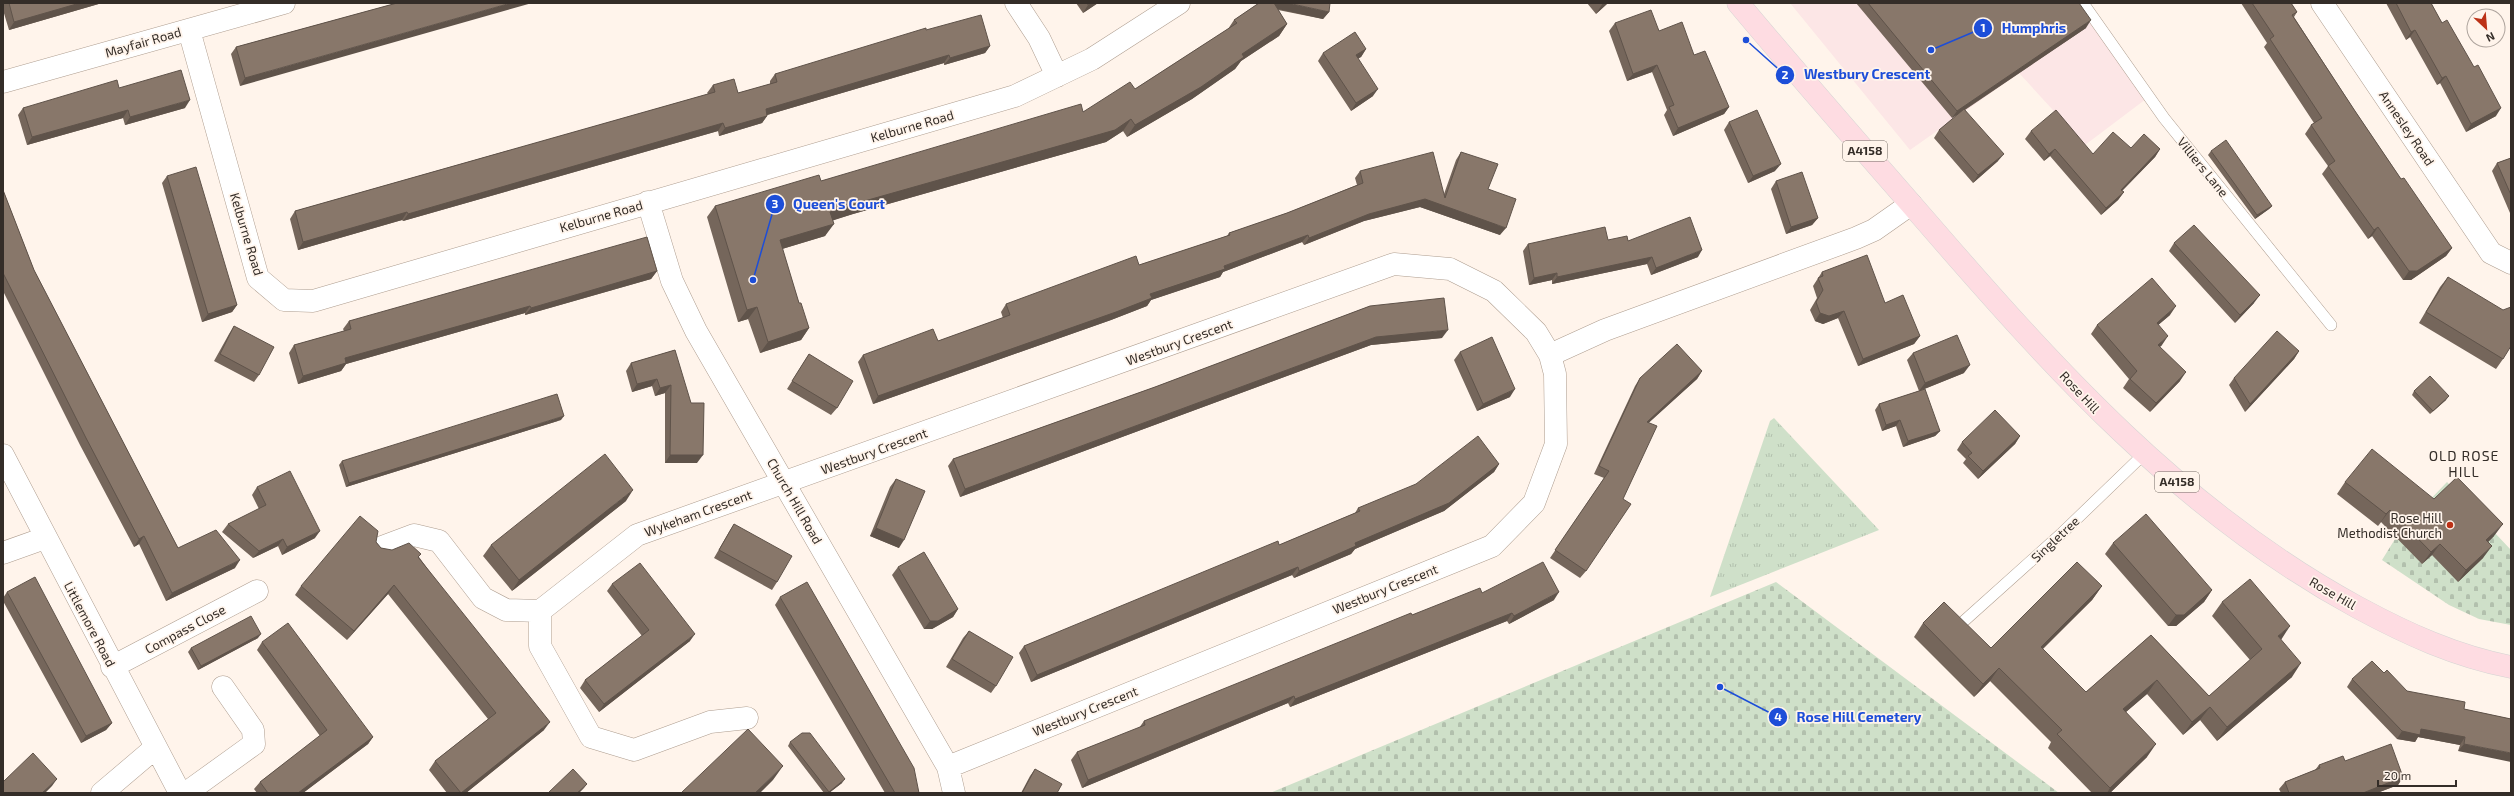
<svg xmlns="http://www.w3.org/2000/svg" width="2514" height="796" font-family="'Exo 2',sans-serif">
<style>
.commercial{fill:#fce6e6}
.grass{fill:url(#grass-tufts)}
.cemetery{fill:url(#cemetery-stones)}
.lines{fill:none;stroke-linecap:round;stroke-linejoin:round}
.lane-casing{stroke:#ae9d8f;stroke-width:12}
.street-casing{stroke:#ae9d8f;stroke-width:23}
.primary-casing{stroke:#d6d5d4;stroke-width:23}
.lane{stroke:#fff;stroke-width:11}
.street{stroke:#fff;stroke-width:22}
.primary{stroke:#fedce2;stroke-width:22}
.wall{fill:#75665b}
.shaded-wall{fill:#5f534a}
.building{fill:#88776a;stroke:#5f534a}
.poi-dot{fill:#bc3116;stroke:#fff4eb;stroke-width:1.5}
.labels{text-anchor:middle;stroke-width:3.5;stroke-linejoin:round;paint-order:stroke}
.shield{fill:#fff4eb;stroke:#716962;stroke-width:1}
.shield-label{font-size:12px;font-weight:bold;fill:#342d28}
.street-label{font-size:13px;fill:#342d28;stroke:#fff4eb}
.poi-label{font-size:13px;fill:#342d28;stroke:#fff4eb;text-anchor:end}
.neighbourhood-label{font-size:14px;letter-spacing:1px;fill:#342d28;stroke:#fff4eb}
.leader{fill:none;stroke:#1d4ed8;stroke-width:1.5}
.callout-dot{fill:#1d4ed8;stroke:#fff4eb;stroke-width:1.5}
.mark-label{font-size:12px;text-anchor:middle;font-weight:bold;fill:#fff}
.callout-label{font-size:14px;text-anchor:middle;font-weight:bold;fill:#1d4ed8;stroke:#fff4eb;stroke-width:3.5;stroke-linejoin:round;paint-order:stroke}
</style>
<defs>
<pattern id="grass-tufts" width="24" height="20" patternUnits="userSpaceOnUse"><rect width="24" height="20" fill="#cfe0c9"/><path d="M3 7l-1-3M5 7V3M7 7l1-3M15 17l-1-3M17 17v-4M19 17l1-3" fill="none" stroke="#b2c0ad"/></pattern>
<pattern id="cemetery-stones" width="16" height="16" patternUnits="userSpaceOnUse"><rect width="16" height="16" fill="#cfe0c9"/><path d="M2 7V4a2 2 0 0 1 4 0v3zM10 15v-3a2 2 0 0 1 4 0v3z" fill="#b2c0ad"/></pattern>
</defs>
<rect width="100%" height="100%" fill="#fff4eb"/>
<path class="commercial" d="M1790,3h289l67,96 -61,46 -66,-72 -109,77z"/>
<path class="grass" d="M1774,418l105,112 -169,67 60,-176z"/>
<path class="cemetery" d="M2447,482l64,68v75l-32,-6 -30,-14 -67,-45 18,-29z
M1776,582l283,211h-789z"/>
<g class="lines">
<g class="lane-casing">
<path id="lane" d="M2083,3l81,115 167,207
M1964,621l97,-87 82,-79"/>
</g>
<g class="street-casing">
<path id="street" d="M1016,3l23,35 18,38
M2322,3l169,250 20,10
M189,30l69,248 26,22 29,1 702,-205 77,-37 87,-56
M3,82l281,-79
M648,202l24,79 24,50 252,436 6,26
M1550,355l55,-25 251,-92 18,-8 37,-26
M3,455l177,338
M382,547l32,-12 25,6 44,57 23,12 34,1 97,-76 757,-271 56,5 44,22 42,41 14,23 5,19 1,70 -22,59 -42,43 -544,221
M3,553l42,-15
M540,611v35l51,91 43,13 76,-28 37,-4
M112,667l145,-76
M102,793l53,-45
M186,793l68,-49 -1,-14 -30,-43"/>
</g>
<g class="primary-casing">
<path id="primary" d="M1738,3c61,73 124,145 187,217 128,148 257,292 432,387 50,27 98,49 154,60"/>
</g>
<use href="#lane" class="lane"/>
<use href="#street" class="street"/>
<use href="#primary" class="primary"/>
</g>
<path class="wall" d="M3,3h99l-93,27 -6,-20z
M397,3l-157,83 -9,-32 5,-7z
M1076,3h22l-15,10z
M1259,3l70,9 -6,7 -45,-9 9,14 -8,12 -38,25 -6,8 -43,30 -65,38 -4,-6 -17,11 -253,72 -20,6 -8,16 -43,13 17,54 10,25 -8,12 -41,13 -12,-34 -10,3 -31,-105 8,-11 106,-25 262,-69 52,-23 93,-60 6,-9z
M1587,3h21l-12,11z
M1856,3h223l7,25 -121,82 33,51 -25,22 -39,-45 5,-8 21,-17 -8,5z
M2241,3h50l6,9 -3,5 61,94 46,68 51,69 -6,8 -35,24h-8l-31,-44 -4,3 -46,-65 6,-8 -23,-32 6,-9 3,-2 -50,-76 3,-4z
M2386,3h45l11,20 54,93 -30,16 -26,-49 -3,2 -27,-48 -4,3z
M1615,23l44,8 35,24 35,52 -5,7 -51,22 -9,-21 3,-5 -15,-38 -25,9 -18,-50z
M990,46l-5,7 -41,12v-2l-177,52v1l-5,7 -43,13 -1,-5 -315,90 -1,-1 -104,30 -8,-31 5,-8 413,-117 -1,-1 6,-8 25,8 32,-9v-3l5,-7z
M1366,49l-5,8 -3,1 15,38 -22,15 -33,-50 5,-8z
M119,88l66,20 -60,17 -2,-7 -96,27 -9,-30 5,-7z
M1729,122l46,49 -27,12 -24,-53z
M2031,131l62,23 38,-6 29,1 -5,8 -33,34 2,1 -6,8 -17,15 -51,-59 -6,5 -19,-22z
M2211,151l61,55 -3,3 -14,10 -47,-64z
M1461,152l27,37 12,46 -80,-28 -56,14 -60,24 -2,-3 -79,30 -3,5 -69,23 -4,6 -36,14 -238,84 -15,-42 5,-7 75,-14 65,-23 -2,-6 5,-8 133,-39 88,-29 2,-3 58,-20 70,-28 -2,-7 5,-7 84,23 12,-34z
M2511,158v54l-1,1 -18,-42 5,-8z
M167,176l70,129 -5,7 -30,10 -40,-139z
M1776,181l42,37 -6,7 -26,9 -15,-45z
M3,190l31,80 144,278 57,20 -69,33 -27,-57 -5,3 -54,-102 -77,-154z
M1608,240l20,1 70,16 -47,18 -4,-11 -95,20v-4l-23,5 -6,-34 5,-7z
M2174,243l80,60 -19,20 -66,-72z
M657,271l-6,8 -126,36v-2l-179,51 -5,7 -43,13 -9,-31 5,-8 50,-14 -1,-2 6,-8z
M1822,272l63,31 35,33 -6,8 -56,22 -20,-48 -15,6 -8,-3 -5,-11 7,-12 -4,-12z
M2448,277l55,82 -7,10 -77,-46 21,-36z
M1370,306l72,32 -71,7 -411,152 -12,-31 5,-7 202,-72z
M2170,315l-12,10 4,20 -2,2 20,34 -30,31 -27,-24 6,-9 -38,-45 6,-9z
M234,326l25,49 -5,7 -40,-21 15,-27z
M675,350l22,113h-32v-70l-10,3 -3,-10 -20,6 -6,-21 5,-8z
M2299,351l-5,8 -49,53 -16,-27 5,-7z
M1460,352l50,45 -33,14 -23,-51z
M1913,353l51,20 -42,17 18,41 -5,5 -32,11 -7,-21 -14,5 -7,-21 4,-6 40,-13 -12,-31z
M809,354l28,54 -6,7 -44,-26z
M1702,371l-5,8 -48,43 -63,149 -6,7 -30,-20 54,-80 -10,-4 41,-88 5,-8z
M2414,391l32,9 -16,14 -18,-19z
M561,420l-215,67 -7,-22 3,-4z
M2020,436l-5,8 -37,35 -15,-16 3,-4 -9,-9 5,-8z
M1499,464l-5,8 -50,39 -89,38 -4,5 -57,24 -2,-3 -261,107 -12,-29 5,-7 255,-101 76,-32 3,-5z
M896,479l3,69 -29,-12 20,-49z
M2345,482l89,17 60,37 -6,6 -5,16 -25,24 -26,-27 -10,9 -41,-42 -3,4 -41,-32z
M257,487l58,51 -33,17 -4,-9 -25,12 -31,-26 6,-8 31,-15 -7,-14z
M626,501l-114,90 -29,-35 8,-11z
M734,524l43,58 -5,8 -58,-32 15,-26z
M376,542l5,6 38,9 125,173 -78,63h-19l-18,-23 6,-9 53,-42 -100,-125 -41,46 -52,-45 6,-9z
M2113,543l99,47 -8,12 -28,24h-8l-63,-72z
M898,567l60,42 -5,8 -21,12h-8l-32,-54z
M612,584l78,57 -91,71 -19,-24 5,-8 57,-44 -35,-45z
M2102,586l-10,14 -49,49 43,43 65,-57 58,61 41,-36 -38,-44 10,-14 59,38 11,37 -75,64 -17,-21 -17,15 -36,-41 -21,18 21,45 -37,36h-18l-44,-45 3,-6 -61,-61 -16,16 -60,-60 9,-14 68,25z
M7,592l105,131 -6,7 -25,13 -78,-142v-3z
M1482,593l72,7 -45,24 -2,-3 -217,86 -2,-4 -206,85 -11,-28 6,-8 62,-24 5,-7 268,-106z
M780,597l139,196h-34l-110,-188z
M969,631l27,55 -5,7 -45,-26 17,-29z
M258,638l-60,32 -10,-18 3,-4z
M262,642l111,95 -5,7 -65,49h-46l-3,-4 6,-7 60,-46 -63,-86z
M2352,679l55,12 57,18 47,10 -53,32 2,-6 -42,-8 -3,5 -18,-3 -50,-52z
M790,742l52,41 -13,10h-5l-36,-47z
M2345,761l58,16 -5,8 -21,8h-96l-2,-4 6,-7 30,-12 4,-5z
M1035,769l22,24h-36l9,-17z"/>
<path class="shaded-wall" d="M80,3h22l-93,27 5,-8z
M511,3h21l-292,83 5,-8z
M1092,3h6l-15,10 5,-8z
M1266,3h22l41,9 -6,7 -59,-13z
M1603,3h5l-12,11z
M2091,20l-5,8 -134,90 5,-7z
M1287,24l-8,12 -38,25 -6,8 -43,30 -65,38 8,-12z
M2415,30l-5,7 -4,3 5,-8z
M990,46l-5,7 -41,12 6,-7z
M1366,49l-5,8 -10,6 5,-8z
M949,55l-5,8 -184,54 6,-8z
M1657,65l-5,7 -25,9 6,-7z
M2446,76l-6,7 -3,2 5,-7z
M1378,89l-5,7 -22,15 5,-8z
M190,100l-5,8 -60,17 5,-8z
M1729,107l-5,7 -51,22 5,-8z
M2501,108l-5,8 -30,16 5,-8z
M128,110l-5,8 -96,27 5,-8z
M767,116l-5,7 -43,13 6,-8z
M1131,119l-8,12 -17,11 -253,72 -31,10 8,-12 31,-10z
M723,123l-5,8 -315,90 5,-7z
M2055,149l-5,7 -6,5 5,-7z
M2160,149l-5,8 -39,40 5,-7z
M2004,154l-6,7 -25,22 5,-8z
M1781,164l-6,7 -27,12 5,-7z
M2124,192l-6,8 -17,15 5,-7z
M1425,199l81,29 -6,7 -80,-28 -56,14 -60,24 5,-7 60,-24z
M2272,206l-3,3 -14,10 2,-4z
M407,212l-5,8 -104,30 5,-8z
M1818,218l-6,7 -26,9 5,-7z
M834,224l-9,12 -53,16 8,-12z
M2378,227l-6,9 -4,3 6,-9z
M1308,235l-6,7 -79,30 -3,5 -69,23 -4,6 -36,14 -238,84 5,-8z
M2452,248l-6,8 -35,24h-8l6,-9z
M1702,250l-4,7 -47,18 5,-7z
M1652,257l-5,7 -95,20 5,-7z
M657,271l-6,8 -126,36 6,-7z
M1557,273l-5,7 -23,5 5,-7z
M2260,295l-6,8 -19,20 5,-8z
M237,305l-5,7 -30,10 6,-8z
M530,306l-5,7 -179,51 -5,7 -43,13 5,-8 42,-18z
M2176,306l-6,9 -20,17 7,-9z
M757,307l-9,12 -10,3 9,-12z
M1844,311l-6,7 -15,6 -8,-3 5,-8z
M809,328l-8,12 -41,13 8,-11z
M1448,330l-6,8 -71,7 -411,152 5,-8 411,-152z
M1920,336l-6,8 -56,22 5,-7z
M2168,336l-6,9 -11,9 7,-9z
M2299,351l-5,8 -49,53 5,-8z
M1970,365l-6,8 -45,18 6,-8z
M1702,371l-5,8 -55,50 5,-7z
M2186,372l-6,9 -30,31 6,-9z
M657,379l-5,7 -20,6 5,-8z
M671,385l-6,8 -10,3 5,-8z
M1515,389l-5,8 -33,14 6,-7z
M2449,396l-3,4 -16,14 3,-3z
M564,416l-3,4 -215,67 3,-4z
M1900,420l-4,6 -14,5 4,-6z
M1940,431l-5,5 -32,11 5,-6z
M2020,436l-5,8 -37,35 5,-8z
M670,455h33l-6,8h-32z
M1499,464l-5,8 -50,39 -89,38 -4,5 -57,24 5,-7 56,-28z
M633,490l-7,11 -114,90 7,-11z
M2390,510l-12,16 8,-12z
M2503,524l-9,12 -16,16 8,-12z
M876,528l28,12 -5,8 -29,-12z
M320,531l-5,7 -33,17 5,-8z
M144,536l-5,8 -5,3 5,-8z
M283,539l-5,7 -25,12 6,-7z
M2440,544l-8,11 -10,9 9,-12z
M2492,546l-9,12 -25,24 8,-12z
M240,560l-5,8 -69,33 6,-8z
M1298,567l-6,8 -261,107 6,-7z
M394,585l-6,9 -41,46 7,-9z
M2102,586l-10,14 -61,60 10,-13z
M2212,590l-8,12 -28,24h-8l8,-11z
M1559,592l-5,8 -45,24 5,-8z
M958,609l-5,8 -21,12h-8l6,-8z
M1512,613l-5,8 -217,86 5,-8z
M2290,626l-9,14 -3,-4z
M261,634l-3,4 -60,32 3,-4z
M695,634l-5,7 -91,71 5,-8z
M2301,663l-9,14 -75,64 10,-14z
M1999,668l-9,13 -16,16 9,-13z
M2157,680l-10,14 -34,29 10,-14z
M1294,696l-6,7 -206,85 6,-8z
M2210,707l-10,13 -17,15 9,-13z
M550,722l-6,8 -78,63h-5z
M112,723l-6,7 -25,13 5,-7z
M2421,729l44,8 -5,8 -42,-8 -3,5 -18,-3 5,-8z
M373,737l-5,7 -65,49h-5z
M2156,744l-9,13 -37,36h-3l3,-5z
M2464,744l47,9v9l-53,-11z
M783,766l-10,14 -13,13h-5z
M2403,777l-5,8 -21,8h-14z
M57,779l-5,7 -7,7h-3z
M845,779l-3,4 -13,10h-1z
M587,784l-3,4 -5,5h-2z"/>
<path class="building" d="M9,3h71l-66,19z
M397,3h114l-266,75 -9,-31z
M1087,3h5l-4,2z
M1259,3h15l13,21 -45,30 2,3 -43,30 -66,38 -4,-6 -16,11 -254,72 -31,10 4,12 -54,16 19,63h2l8,25 -41,14 -11,-35 -10,3 -32,-104 104,-31 2,6 260,-77 2,8 47,-30 5,7 102,-66 -3,-3z
M1288,3h42l-1,9z
M1868,3h211l12,17 -134,91z
M2252,3h39l6,9 -5,3 63,96 46,68 3,-1 48,70 -35,23h-8l-31,-44 -4,3 -46,-64 7,-5 -24,-36 11,-7 -52,-79 4,-3z
M2396,3h35l11,20 5,-3 27,47 4,-2 23,43 -30,16 -25,-48 -4,2 -27,-48 -4,2z
M1651,10l8,21 23,-9 12,33 11,-4 24,56 -51,21 -9,-21 5,-2 -17,-40 -24,9 -18,-51z
M981,15l9,31 -40,12 -1,-3 -183,54 1,7 -42,12 -2,-5 -315,91 -1,-2 -104,30 -8,-31 420,-119 -2,-7 21,-6 4,14 39,-11 -2,-8 151,-46v2z
M1355,32l11,17 -10,6 22,34 -22,14 -33,-50z
M181,70l9,30 -60,17 -2,-7 -96,27 -9,-29 94,-28 2,8z
M1964,109l40,45 -26,21 -39,-45z
M1757,110l24,54 -28,12 -24,-54z
M2056,110l37,44 20,-22 18,16 13,-14 16,15 -39,41 3,2 -18,16 -51,-59 -6,5 -18,-23z
M2226,140l46,66 -15,9 -46,-64z
M1433,152l12,46 16,-46 37,12 -10,25 28,10 -10,29 -81,-29 -56,15 -60,24 -1,-3 -84,31 1,3 -75,25 2,4 -36,14 -238,84 -15,-41 70,-26 5,12 72,-26 -4,-11 130,-48 3,9 91,-30 -1,-2 58,-20 76,-30 -3,-12z
M2511,158v37l-14,-32z
M196,167l41,138 -29,9 -41,-138z
M1802,172l16,46 -27,9 -15,-46z
M3,190l31,80 144,278 38,-18 24,30 -68,33 -28,-57 -5,3 -53,-101 -83,-165z
M1690,217l12,33 -46,18 -4,-11 -95,20v-4l-23,5 -6,-34 77,-17 3,13 19,-4 1,5z
M2194,225l66,70 -20,20 -66,-72z
M647,237l10,34 -126,37 -1,-2 -185,52 1,5 -43,13 -9,-31 57,-16 -2,-8z
M1867,255l18,48 18,-8 17,41 -57,23 -19,-48 -15,5 -9,-3 -4,-11 7,-12 -5,-12 5,-2 -1,-4z
M2448,277l55,33 8,-3v39l-8,13 -77,-47z
M2152,278l24,28 -19,17 11,13 -10,9 28,27 -30,31 -26,-24 7,-8 -40,-46z
M1444,298l4,32 -72,7 -411,152 -12,-30 202,-72 215,-81z
M234,326l40,21 -15,28 -39,-21z
M2277,331l22,20 -49,53 -16,-26z
M1957,335l13,30 -45,18 -12,-30z
M1492,337l23,52 -32,15 -23,-52z
M1677,344l25,27 -55,51 10,4 -34,73 8,5 -45,67 -31,-21 54,-79 -10,-5 41,-88z
M675,350l16,53h13l-1,52h-33l1,-70 -11,3 -3,-9 -20,5 -6,-21z
M809,354l44,27 -16,27 -45,-27z
M2430,376l19,20 -16,15 -19,-20z
M1925,389l15,42 -32,10 -8,-21 -14,5 -7,-21z
M557,394l7,22 -215,67 -7,-22z
M1995,410l25,26 -37,35 -15,-15 4,-3 -10,-11z
M1478,436l21,28 -50,39 -94,40 1,3 -57,25 -1,-4 -261,108 -13,-29 254,-105 1,4 81,-34 -2,-3 58,-24z
M2372,449l62,50 23,-22 46,47 -17,16 6,6 -26,24 -26,-26 -9,8 -41,-42 -4,4 -41,-32z
M605,454l28,36 -114,90 -28,-35z
M290,471l30,60 -33,16 -4,-8 -24,12 -31,-27 38,-19 -9,-18z
M896,479l29,12 -21,49 -28,-12z
M2146,514l66,76 -28,25h-8l-63,-72z
M360,516l18,15 -2,11 5,6 11,2 17,-7 12,11 -3,3 132,165 -89,71 -26,-32 61,-48 -102,-128 -40,46 -53,-45z
M734,524l58,32 -15,26 -58,-32z
M924,552l34,57 -20,12h-8l-32,-54z
M1543,562l16,30 -45,24 -2,-3 -217,86 -1,-3 -206,84 -11,-28 68,-27 -1,-4 267,-108 1,2 68,-27 2,5z
M2077,562l25,24 -61,61 45,45 65,-57 58,61 53,-47 -40,-47 28,-23 40,47 -12,10 23,27 -74,64 -17,-20 -18,15 -35,-42 -34,29 33,35 -46,44 -53,-54 5,-4 -63,-62 -16,16 -60,-61 21,-21 47,46z
M640,563l55,71 -91,70 -19,-24 64,-50 -37,-46z
M35,577l77,146 -26,13 -79,-144z
M807,582l107,186 5,25h-24l-115,-196z
M251,616l10,18 -60,32 -10,-18z
M288,623l85,114 -75,56h-30l-8,-11 67,-52 -65,-88z
M969,631l44,26 -17,29 -44,-27z
M2372,661l12,12 3,-3 20,21 58,11 -1,7 47,10v34l-47,-9 1,-7 -44,-8 -1,6 -18,-4 -50,-52z
M748,729l35,37 -28,27h-74z
M802,733h8l35,46 -16,13 -39,-50z
M2391,744l12,33 -40,16h-75h1l-4,-11 35,-14 -1,-3 24,-9 2,5z
M33,753l24,26 -15,14h-39v-11z
M573,769l14,15 -10,9h-29z
M1035,769l27,15 -5,9h-35z"/>
<circle class="poi-dot" cx="2450" cy="525" r="4"/>
<g class="labels">
<g class="shield">
<rect x="1843" y="141" width="44" height="20" rx="3"/>
<rect x="2155" y="472" width="44" height="20" rx="3"/>
</g>
<g class="shield-label">
<text x="1865" y="155">A4158</text>
<text x="2177" y="486">A4158</text>
</g>
<g class="street-label">
<text transform="translate(143 42) rotate(-16)" y="5">Mayfair Road</text>
<text transform="translate(912 126) rotate(-16)" y="5">Kelburne Road</text>
<text transform="translate(2407 128) rotate(56)" y="5">Annesley Road</text>
<text transform="translate(2203 167) rotate(51)" y="5">Villiers Lane</text>
<text transform="translate(601 216) rotate(-16)" y="5">Kelburne Road</text>
<text transform="translate(247 234) rotate(73)" y="5">Kelburne Road</text>
<text transform="translate(1179 342) rotate(-20)" y="5">Westbury Crescent</text>
<text transform="translate(2080 392) rotate(47)" y="5">Rose Hill</text>
<text transform="translate(874 451) rotate(-20)" y="5">Westbury Crescent</text>
<text transform="translate(795 501) rotate(60)" y="5">Church Hill Road</text>
<text transform="translate(698 513) rotate(-20)" y="5">Wykeham Crescent</text>
<text transform="translate(2055 539) rotate(-43)" y="5">Singletree</text>
<text transform="translate(1385 589) rotate(-22)" y="5">Westbury Crescent</text>
<text transform="translate(2333 593) rotate(30)" y="5">Rose Hill</text>
<text transform="translate(90 624) rotate(62)" y="5">Littlemore Road</text>
<text transform="translate(185 629) rotate(-28)" y="5">Compass Close</text>
<text transform="translate(1085 711) rotate(-22)" y="5">Westbury Crescent</text>
</g>
<g class="poi-label">
<text x="2442" y="523">Rose Hill<tspan x="2442" dy="15">Methodist Church</tspan></text>
</g>
<g class="neighbourhood-label">
<text x="2464" y="461">OLD ROSE<tspan x="2464" dy="16">HILL</tspan></text>
</g>
</g>
<path class="leader" d="M1931 50L1983 28M1746 40L1785 75M753 280L775 204M1720 687L1778 717"/>
<g class="callout-dot">
<circle cx="1931" cy="50" r="4"/>
<circle cx="1746" cy="40" r="4"/>
<circle cx="753" cy="280" r="4"/>
<circle cx="1720" cy="687" r="4"/>
<circle cx="1983" cy="28" r="10"/>
<circle cx="1785" cy="75" r="10"/>
<circle cx="775" cy="204" r="10"/>
<circle cx="1778" cy="717" r="10"/>
</g>
<g class="mark-label">
<text x="1983" y="32">1</text>
<text x="1785" y="79">2</text>
<text x="775" y="208">3</text>
<text x="1778" y="721">4</text>
</g>
<g class="callout-label">
<text x="2034" y="33">Humphris</text>
<text x="1867" y="79">Westbury Crescent</text>
<text x="839" y="209">Queen's Court</text>
<text x="1859" y="722">Rose Hill Cemetery</text>
</g>
<rect width="2514" height="796" fill="none" stroke="#342d28" stroke-width="8"/>
<g transform="translate(2486 28) rotate(154)"><circle r="19" fill="#fff4eb" stroke="#aea49d"/>
<path d="M0-3L7 15L0 10L-7 15Z" fill="#bc3116"/>
<text y="-6" font-size="11" font-weight="bold" text-anchor="middle" fill="#342d28">N</text>
</g>
<path d="M2378 780v6h78v-6" fill="none" stroke="#342d28" stroke-width="2"/>
<text x="2384" y="780" font-size="12" fill="#342d28" stroke="#fff4eb" stroke-width="3" paint-order="stroke">20 m</text>
</svg>
